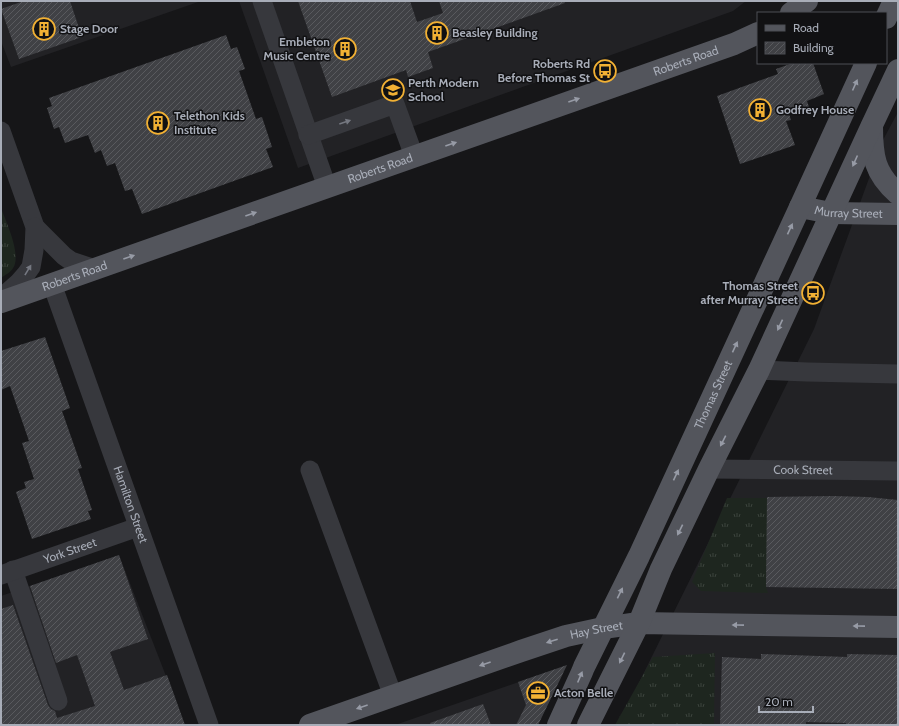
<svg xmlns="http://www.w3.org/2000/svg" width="899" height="726" font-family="Cabin,sans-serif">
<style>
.built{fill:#222225}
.grass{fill:url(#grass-tufts)}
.building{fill:url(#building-hatch)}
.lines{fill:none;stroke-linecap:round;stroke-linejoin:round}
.minor{stroke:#37383d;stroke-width:19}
.major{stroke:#53555c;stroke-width:22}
.oneway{fill:#979ba6}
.oneway2{fill:#757881}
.labels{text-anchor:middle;stroke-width:3;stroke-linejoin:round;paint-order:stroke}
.poi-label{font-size:12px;font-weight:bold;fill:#a8adb8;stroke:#111113;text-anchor:start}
.street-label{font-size:12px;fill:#a8adb8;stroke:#111113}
</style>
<defs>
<pattern id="grass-tufts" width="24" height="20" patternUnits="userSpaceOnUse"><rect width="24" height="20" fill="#1e261f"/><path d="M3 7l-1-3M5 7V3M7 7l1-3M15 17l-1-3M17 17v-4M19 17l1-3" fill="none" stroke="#3c433d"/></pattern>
<pattern id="building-hatch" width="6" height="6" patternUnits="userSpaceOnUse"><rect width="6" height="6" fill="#404145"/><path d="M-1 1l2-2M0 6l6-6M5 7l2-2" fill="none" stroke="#595a5e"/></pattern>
</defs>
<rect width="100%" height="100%" fill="#161618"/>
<path class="built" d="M1,1h200l-190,66 -10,-26z
M239,1h507l-13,10 -435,157z
M898,112v613h-280l196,-396 69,-189z
M119,555l66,170h-184v-129z
M556,669l7,5 -25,51h-143z"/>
<path class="grass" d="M1,208c5,14 21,47 12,60 -2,4 -8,7 -12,10z
M727,498h42l-3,89 2,6 -67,-2 -9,-9z
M715,653l-1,72h-99l38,-68z"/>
<path class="building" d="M24,1h46l12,36 -63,22 -18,-50z
M298,1h112l7,21 26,-9 -4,-12h125l1,2 -137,49 5,16 -25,9 -2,-7 -74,27z
M226,35l5,14 6,-2 8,22 -6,2 17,48 6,-2 10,30 -6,2 7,18 -131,47 -10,-25 -7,2 -10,-28 -8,3 -6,-16 -6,3 -7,-18 -23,8 -6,-16 -5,2 -7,-21 5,-2 -3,-8z
M793,63h20l11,31 -17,7 2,6 -20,7 2,6 -5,1 9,24 -55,19 -23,-68 61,-22 -2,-5z
M45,337l25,71 -8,3 20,57 -4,1 14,41 -4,1 3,8 -59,20 -16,-47 10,-4 -2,-6 10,-3 -12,-36 7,-2 -19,-55 -9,4v-39z
M833,496l35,1 30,3 -1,89 -131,-2 1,-90z
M119,555l29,84 -38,13 14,38 43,-15 18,50h-184v-116l12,-4 35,100 3,4 4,2 2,7 38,-12 -18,-51 -21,8 -26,-77z
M761,654l86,3v-3l51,1v70h-52v-2l-40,-1v3h-86l2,-68 39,2z
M567,665l-29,60h-22l10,-20 -8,-23z
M483,704l8,21h-60l-1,-2z"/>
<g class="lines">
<g class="minor">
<path d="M262,1l65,186"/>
<path d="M1,131l34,96 -1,23 -3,17 -5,7 -7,8 -18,16"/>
<path d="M308,135l87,-31 19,52"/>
<path d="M35,227l29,29 7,5 24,8"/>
<path id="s1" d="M52,284l157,441"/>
<path d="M759,370l48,2 91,2"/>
<path id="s2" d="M709,469l189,2"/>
<path d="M310,470l83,226"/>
<path d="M13,570l45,131"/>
<path id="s3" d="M1,575l137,-48"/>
</g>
<g class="major">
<path d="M791,13l16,-12"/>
<path d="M886,18l8,-17"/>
<path d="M872,126c0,30 2,47 26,68"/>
<path id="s4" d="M800,207l31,6 67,1"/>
<path id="s5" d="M1,302l733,-258 24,-11"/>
<path id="s6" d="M310,725l211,-74 45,-15 37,-8 36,-5 259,4"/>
<path id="s7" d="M558,725l24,-53 2,-5 55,-111 161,-349 66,-144"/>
<path d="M588,725l51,-102 22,-54 48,-100 50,-99 113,-245 26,-55"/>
</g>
</g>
<defs><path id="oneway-solid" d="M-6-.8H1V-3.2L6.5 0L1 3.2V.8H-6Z"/></defs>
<g class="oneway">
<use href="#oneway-solid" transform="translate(855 85) rotate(-66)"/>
<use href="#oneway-solid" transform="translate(574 100) rotate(-19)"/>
<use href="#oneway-solid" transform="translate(451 144) rotate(-19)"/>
<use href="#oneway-solid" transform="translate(855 161) rotate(114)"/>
<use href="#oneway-solid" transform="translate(251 214) rotate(-19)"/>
<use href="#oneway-solid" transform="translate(790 229) rotate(-65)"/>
<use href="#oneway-solid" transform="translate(129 257) rotate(-19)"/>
<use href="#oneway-solid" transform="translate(780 325) rotate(115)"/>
<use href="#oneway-solid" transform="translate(735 347) rotate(-65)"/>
<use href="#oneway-solid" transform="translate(723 441) rotate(117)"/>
<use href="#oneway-solid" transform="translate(676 475) rotate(-65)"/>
<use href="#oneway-solid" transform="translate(680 530) rotate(116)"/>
<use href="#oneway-solid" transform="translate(620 593) rotate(-64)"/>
<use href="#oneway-solid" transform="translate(738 625) rotate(-179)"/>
<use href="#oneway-solid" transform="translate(859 626) rotate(-179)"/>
<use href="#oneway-solid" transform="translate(552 641) rotate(162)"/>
<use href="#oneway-solid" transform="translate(622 658) rotate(116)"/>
<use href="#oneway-solid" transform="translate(485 664) rotate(161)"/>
<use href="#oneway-solid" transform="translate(580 677) rotate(-67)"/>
<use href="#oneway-solid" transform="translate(362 707) rotate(161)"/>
</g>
<g class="oneway2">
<use href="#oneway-solid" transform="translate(345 122) rotate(-19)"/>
<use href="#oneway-solid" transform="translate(28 270) rotate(-59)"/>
</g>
<defs>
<g id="building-ring" transform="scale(1.15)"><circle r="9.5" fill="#111113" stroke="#f2b134" stroke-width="1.5"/><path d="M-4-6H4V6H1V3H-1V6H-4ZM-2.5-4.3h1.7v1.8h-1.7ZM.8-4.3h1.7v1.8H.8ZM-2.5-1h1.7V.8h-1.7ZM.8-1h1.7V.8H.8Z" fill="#f2b134"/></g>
<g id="bus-ring" transform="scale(1.15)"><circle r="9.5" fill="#111113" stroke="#f2b134" stroke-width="1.5"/><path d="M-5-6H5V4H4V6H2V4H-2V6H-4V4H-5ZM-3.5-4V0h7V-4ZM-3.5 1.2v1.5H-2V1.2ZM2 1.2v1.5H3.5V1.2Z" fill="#f2b134"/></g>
<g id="school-ring" transform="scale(1.15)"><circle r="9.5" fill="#111113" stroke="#f2b134" stroke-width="1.5"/><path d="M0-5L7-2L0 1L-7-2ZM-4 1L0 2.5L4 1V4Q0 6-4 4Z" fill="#f2b134"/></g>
<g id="office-ring" transform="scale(1.15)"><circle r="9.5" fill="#111113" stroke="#f2b134" stroke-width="1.5"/><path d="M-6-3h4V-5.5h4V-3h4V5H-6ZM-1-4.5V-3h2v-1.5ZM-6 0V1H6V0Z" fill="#f2b134"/></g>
</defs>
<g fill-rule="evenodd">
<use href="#building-ring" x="44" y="29"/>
<use href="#building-ring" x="437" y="33"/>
<use href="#building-ring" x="345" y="49"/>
<use href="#bus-ring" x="605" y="71"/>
<use href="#school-ring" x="393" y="90"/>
<use href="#building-ring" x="760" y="110"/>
<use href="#building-ring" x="158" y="123"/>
<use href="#bus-ring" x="813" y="293"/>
<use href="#office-ring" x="538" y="693"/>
</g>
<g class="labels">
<g class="poi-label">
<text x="60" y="33">Stage Door</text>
<text x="452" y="37">Beasley Building</text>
<text x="330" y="46" text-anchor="end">Embleton<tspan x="330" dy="14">Music Centre</tspan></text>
<text x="590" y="68" text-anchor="end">Roberts Rd<tspan x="590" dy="14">Before Thomas St</tspan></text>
<text x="408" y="87">Perth Modern<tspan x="408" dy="14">School</tspan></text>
<text x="776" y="114">Godfrey House</text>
<text x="174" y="120">Telethon Kids<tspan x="174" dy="14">Institute</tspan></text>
<text x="798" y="290" text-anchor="end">Thomas Street<tspan x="798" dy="14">after Murray Street</tspan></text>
<text x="554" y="697">Acton Belle</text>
</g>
<g class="street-label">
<text dy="4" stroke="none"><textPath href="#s5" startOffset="726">Roberts Road</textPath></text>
<text dy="4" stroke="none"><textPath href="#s5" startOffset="402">Roberts Road</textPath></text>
<text dy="4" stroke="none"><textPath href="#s4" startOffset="49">Murray Street</textPath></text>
<text dy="4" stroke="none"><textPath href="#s5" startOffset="78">Roberts Road</textPath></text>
<text dy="4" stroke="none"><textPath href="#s7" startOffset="365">Thomas Street</textPath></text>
<text dy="4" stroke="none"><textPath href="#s2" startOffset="94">Cook Street</textPath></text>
<text dy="4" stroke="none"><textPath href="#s1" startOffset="234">Hamilton Street</textPath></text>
<text dy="4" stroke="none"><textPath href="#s3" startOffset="73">York Street</textPath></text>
<text dy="4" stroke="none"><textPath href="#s6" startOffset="302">Hay Street</textPath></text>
</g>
</g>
<rect width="899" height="726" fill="none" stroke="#a8adb8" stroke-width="4"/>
<rect x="757" y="12" width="130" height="52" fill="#111113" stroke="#4d4f55"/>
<rect x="765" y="25" width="20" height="6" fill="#53555c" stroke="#4d4f55"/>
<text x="793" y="32" font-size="12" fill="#a8adb8">Road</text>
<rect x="765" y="42" width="20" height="12" fill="url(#building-hatch)" stroke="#4d4f55"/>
<text x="793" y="52" font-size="12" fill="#a8adb8">Building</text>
<path d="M759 706v6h54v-6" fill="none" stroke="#a8adb8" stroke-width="2"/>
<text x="765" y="706" font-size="12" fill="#a8adb8" stroke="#111113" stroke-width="3" paint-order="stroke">20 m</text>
</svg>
